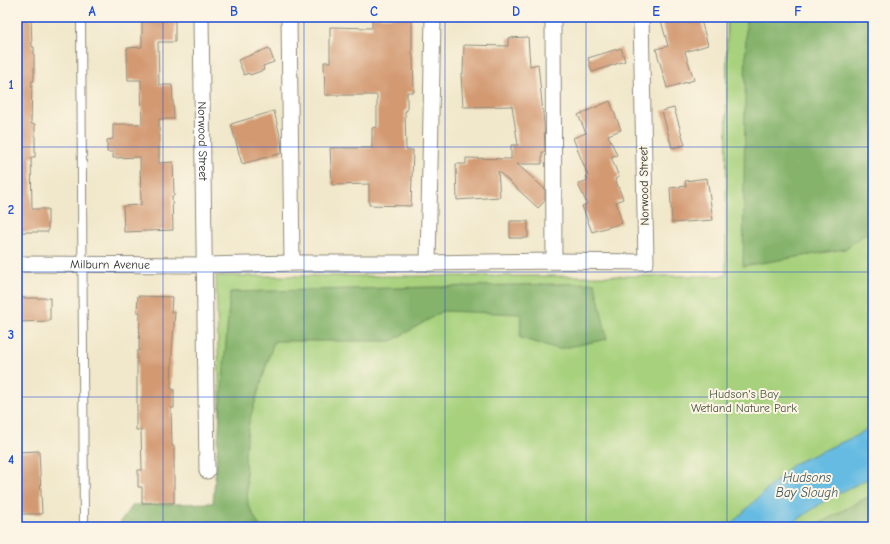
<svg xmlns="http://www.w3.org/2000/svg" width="890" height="544" font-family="'Comic Neue',sans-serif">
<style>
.green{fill:#a7d17d;stroke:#697e54}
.forest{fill:#85b36c;stroke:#586f4c}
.water{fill:#65bbe2;stroke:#487386}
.building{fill:#d39a72}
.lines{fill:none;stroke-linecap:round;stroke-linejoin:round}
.lane-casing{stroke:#8e8a7b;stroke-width:10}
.street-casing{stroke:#8e8a7b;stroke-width:17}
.path{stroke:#8e8a7b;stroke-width:2.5;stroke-dasharray:1 3;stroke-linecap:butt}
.lane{stroke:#fff;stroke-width:8}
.street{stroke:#fff;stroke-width:15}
.grid{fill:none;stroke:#1d4ed8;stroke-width:1;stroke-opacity:0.55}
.labels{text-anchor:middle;stroke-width:4;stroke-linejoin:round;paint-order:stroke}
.street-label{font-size:12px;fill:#2b2b2b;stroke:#fcf5e5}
.park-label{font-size:12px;fill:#4a5440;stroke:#fcf5e5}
.water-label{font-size:13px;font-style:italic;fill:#3c5662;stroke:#fcf5e5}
.neatline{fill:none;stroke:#1d4ed8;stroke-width:1.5}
.grid-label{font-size:13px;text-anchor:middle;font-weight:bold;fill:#1d4ed8}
</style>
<rect width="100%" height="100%" fill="#fcf5e5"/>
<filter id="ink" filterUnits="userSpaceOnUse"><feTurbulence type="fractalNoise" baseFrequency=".025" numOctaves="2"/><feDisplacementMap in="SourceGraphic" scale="8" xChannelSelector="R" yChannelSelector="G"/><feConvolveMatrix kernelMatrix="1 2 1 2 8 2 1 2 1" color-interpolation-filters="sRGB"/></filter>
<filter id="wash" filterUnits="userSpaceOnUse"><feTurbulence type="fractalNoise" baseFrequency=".012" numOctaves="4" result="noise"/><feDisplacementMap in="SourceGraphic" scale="16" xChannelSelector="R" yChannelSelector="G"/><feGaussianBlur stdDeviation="0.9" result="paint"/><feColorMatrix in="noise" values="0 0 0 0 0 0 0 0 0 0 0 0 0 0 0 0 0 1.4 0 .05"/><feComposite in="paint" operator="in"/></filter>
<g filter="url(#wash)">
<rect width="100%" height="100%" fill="#f1e8cb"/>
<path class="green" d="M727,17h146v510h-650l-7,-251h510z"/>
<path class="forest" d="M746,17h127v211l-28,21 -102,17z
M595,283l12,56 -48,10 -39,-11 1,-24 -78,-3 -51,30h-118l-25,81 -4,33 3,50 12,22h-138l-3,-3 14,-19 80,-2 17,-211z
M873,494v33h-61h1z"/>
<path class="water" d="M873,425v51l-47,24 -39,27h-59l65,-63 63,-28z"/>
<g id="blocks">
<path class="building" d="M17,17h14l1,30h2v34h-2l-1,43h4v33h-4l1,52h16v23h-31z
M142,17h33v25h-17l1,43h13l2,34h-15v44l14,-1 1,34h-2l1,34 -49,2 -1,-26 18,-1 -1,-48 -27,1v-6h-6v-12l6,-1v-15h29l-1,-44h-13l-1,-32 15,-1z
M372,17h40v38h1l1,37h-7v19h-2l1,39h7l-2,56 -42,-1v-21l-37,1 -2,-37h42v-20l5,-1v-32h-52l-1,-33h6v-35l42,1z
M660,17h40l8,28 -23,7 9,28 -27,8 -11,-39 12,-3z
M528,37l2,29 8,-2 6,59 1,29h-3v12h-25l28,25v12l-7,7 -40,-37 2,26 -43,3 -1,-36h10v-6l45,1v-14h7l-6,-39 -49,1 -2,-33h2l1,-29 44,1v-8z
M269,48l5,14 -11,4 1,4 -14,5 -1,-2 -5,2 -6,-15z
M621,48l4,13 -33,11 -4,-14z
M610,101l11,29 -13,5 9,20 -6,2 8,20 -4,2 8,20 -7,3 6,21 -30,9 -10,-26 5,-2 -9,-20 10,-4 -2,-4h2l-15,-38 13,-5 -8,-18z
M674,108l11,37 -13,3 -10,-37z
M274,111l7,29 1,13 -40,11 -11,-40z
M707,178l6,42 -41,3 -2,-35 16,-2 -1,-5z
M510,221h18v17h-18z
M138,296l34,1 -1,15h4l-3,40 -1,37h3v19h-3l1,38h2v57h-32v-16h-4v-17h4l-1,-40h-5v-17h1v-62h2l1,-39h-3z
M17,298h33v23l-33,1z
M39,451l3,63h-25v-62z"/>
</g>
</g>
<g filter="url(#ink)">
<use href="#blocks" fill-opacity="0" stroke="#8e8a7b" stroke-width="1"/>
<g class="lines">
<g class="lane-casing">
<path id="lane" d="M81,17l3,510"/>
</g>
<g class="street-casing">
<g id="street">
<path id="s1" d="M201,17l6,454"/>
<path d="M289,17l3,246"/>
<path d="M553,17l1,244"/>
<path d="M428,263l5,-246"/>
<path id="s2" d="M17,264l187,1 88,-2h136l126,-2 92,1 -5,-245"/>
</g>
</g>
<path class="path" d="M868,527l5,-3"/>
<use href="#lane" class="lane"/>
<use href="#street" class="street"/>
</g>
</g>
<path class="grid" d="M163,17v510M304,17v510M445,17v510M586,17v510M727,17v510M17,147h856M17,272h856M17,397h856"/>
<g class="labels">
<g class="street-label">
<text dy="4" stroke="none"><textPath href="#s1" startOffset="124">Norwood Street</textPath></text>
<text transform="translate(644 186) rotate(-91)" y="4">Norwood Street</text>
<text dy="4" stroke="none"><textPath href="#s2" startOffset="93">Milburn Avenue</textPath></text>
</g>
<g class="park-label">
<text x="744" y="398">Hudson's Bay<tspan x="744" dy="14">Wetland Nature Park</tspan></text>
</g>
<g class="water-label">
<text x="807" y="482">Hudsons<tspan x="807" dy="15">Bay Slough</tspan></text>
</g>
</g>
<rect width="890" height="544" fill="none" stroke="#fcf5e5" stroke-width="44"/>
<rect x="22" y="22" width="846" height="500" class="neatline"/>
<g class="grid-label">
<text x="92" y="16">A</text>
<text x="234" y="16">B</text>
<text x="374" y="16">C</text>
<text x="516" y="16">D</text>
<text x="656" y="16">E</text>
<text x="798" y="16">F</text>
<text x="11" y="89">1</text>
<text x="11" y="214">2</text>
<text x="11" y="339">3</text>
<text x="11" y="464">4</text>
</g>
</svg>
